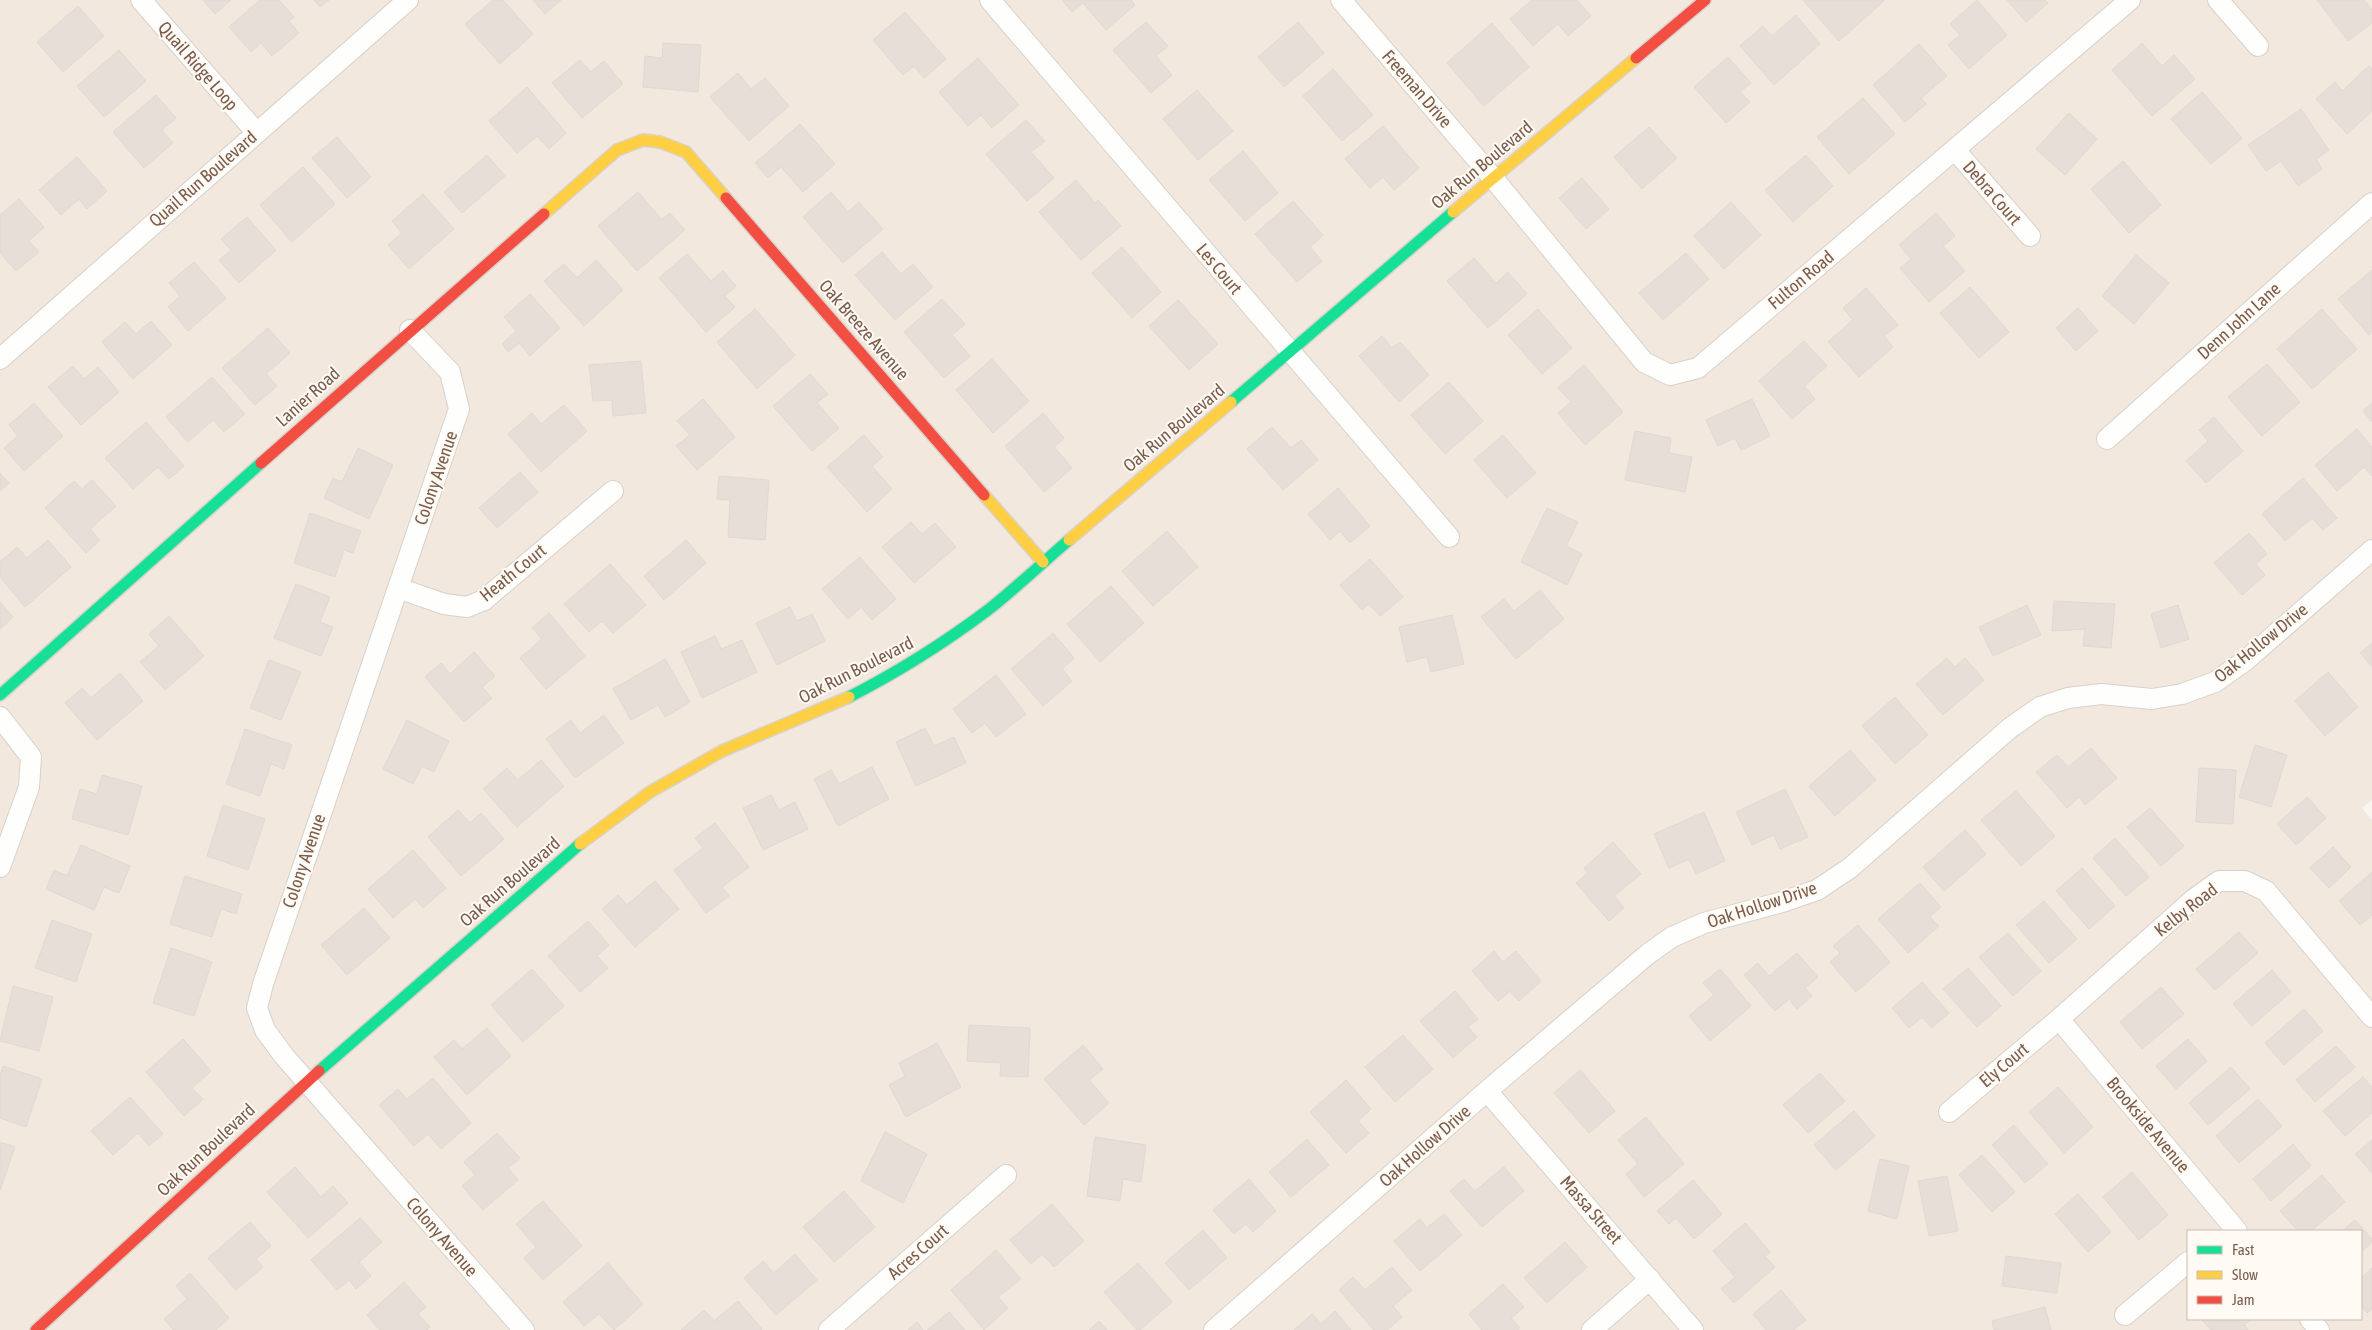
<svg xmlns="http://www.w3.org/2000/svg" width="2372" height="1330" font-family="'Asap Condensed',sans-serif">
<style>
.residential{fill:#f2e8de;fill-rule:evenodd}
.building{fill:#e6ded7;stroke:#e2d8d2}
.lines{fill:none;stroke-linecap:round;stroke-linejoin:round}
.street-casing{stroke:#d7d1cb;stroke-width:22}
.fast-casing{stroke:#d9d2cb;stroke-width:14}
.slow-casing{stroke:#d9d2cb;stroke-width:14}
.jam-casing{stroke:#d9d2cb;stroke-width:14}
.street{stroke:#fefefd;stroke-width:20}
.fast{stroke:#16e098;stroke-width:11}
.slow{stroke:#ffcf43;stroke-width:11}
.jam{stroke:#f24e42;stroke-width:11}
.labels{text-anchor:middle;stroke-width:4;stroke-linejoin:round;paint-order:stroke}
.street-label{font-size:18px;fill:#7a5c4d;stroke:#fffaf3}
</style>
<rect width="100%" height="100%" fill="#f9f5f0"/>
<path class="residential" d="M0,0h2372v800l-10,8 10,12v510h-2372zM2188,1231h173v88h-173z"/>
<path class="building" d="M203,0h28l-16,14z
M260,0h19l15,17 -5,4 10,12 -27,23 -11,-13 -10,9 -22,-25z
M314,0h15l-9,7z
M493,0h10l30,34 -33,30 -35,-40z
M533,0h28l-16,14z
M1062,0h69l4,5 -29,25 -23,-27 -11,9z
M1532,0h45l14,16 -23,20 -10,-12 -25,22 -23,-27z
M1803,0h82l-46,41z
M1977,0l30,35 -38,34 -21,-24 12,-10 -10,-11z
M2007,0h38l3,3 -22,19z
M2317,0h47l8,10v13l-24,18z
M78,6l26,30 -41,36 -26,-30z
M905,12l41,47 -22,19 -10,-12 -11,9 -30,-35z
M1796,15l24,29 -46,41 -34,-39 23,-20 9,10z
M1146,22l22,24 -12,10 16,19 -21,18 -38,-43z
M1298,22l26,31 -40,34 -26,-30z
M1492,23l37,44 -45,39 -37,-43z
M663,43l38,2 -3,47 -55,-5 2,-31 17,2z
M2142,43l20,23 12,-11 21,24 -43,37 -40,-46z
M1919,44l28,32 -26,22 5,6 -21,18 -32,-37z
M119,50l27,31 -42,36 -27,-31z
M1728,57l23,26 -11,9 10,10 -24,21 -32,-36z
M978,58l41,47 -27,23 -11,-13 -13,11 -29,-34z
M580,60l11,12 13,-11 19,23 -41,34 -30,-35z
M2369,66l3,3v42l-25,23 -31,-35 19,-17 7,9z
M1333,69l40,46 -31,26 -39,-45z
M738,73l13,16 14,-11 24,28 -40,35 -39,-44z
M527,87l39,46 -17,16 -12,-13 -20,17 -28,-32z
M1197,90l36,41 -35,29 -35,-41z
M2202,92l40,46 -31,26 -40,-45z
M156,95l20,23 -14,12 11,13 -29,25 -31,-36z
M1863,98l32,36 -46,40 -32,-37z
M2301,109l28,41 -13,9 6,10 -24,17 -17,-25 -15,10 -18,-26z
M2069,113l28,26 -32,36 -29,-26z
M1026,120l19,21 -14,11 23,26 -27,23 -41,-47z
M800,124l35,40 -32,28 -22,-25 -13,11 -13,-15z
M1383,126l36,42 -25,22 -11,-13 -13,11 -25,-29z
M1649,127l28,31 -35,31 -28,-32z
M337,137l34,40 -24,21 -35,-40z
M1243,151l35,42 -33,28 -36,-41z
M487,155l18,21 -43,37 -18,-21z
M1806,155l27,31 -40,36 -28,-32z
M77,157l30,34 -20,18 -8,-10 -18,16 -22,-25z
M2123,161l38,44 -32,28 -38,-44z
M303,167l32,37 -43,38 -32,-37z
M1582,178l27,31 -23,20 -27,-31z
M1076,180l19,23 3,-3 23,26 -40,34 -42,-48z
M638,192l24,28 8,-7 15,17 -48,41 -39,-45z
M831,192l17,20 11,-10 24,27 -40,34 -40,-46z
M423,194l31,35 -45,40 -21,-24 14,-12 -10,-12z
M19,199l25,28 -15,14 10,11 -23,19 -16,-18v-38z
M1293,201l30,34 -13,12 12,14 -25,21 -42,-48z
M1731,202l30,33 -37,34 -30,-33z
M1936,213l19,23 -12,10 22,25 -36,31 -29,-34 11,-9 -12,-14z
M247,217l29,33 -37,33 -20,-23 12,-10 -10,-11z
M1122,247l39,45 -29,26 -40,-45z
M882,252l19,22 12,-10 20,23 -38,33 -40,-45z
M1686,253l23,26 -46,41 -24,-27z
M687,254l24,27 12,-10 13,15 -11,10 10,11 -29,25 -47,-54z
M2136,255l33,28 -35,41 -32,-28z
M1474,258l22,25 12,-11 19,22 -39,34 -41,-47z
M596,260l27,30 -39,36 -40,-45 20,-17 13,14z
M194,262l32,36 -38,33 -20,-24 12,-11 -11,-13z
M2372,270v62l-3,3 -31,-36z
M1970,287l39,45 -30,26 -39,-45z
M1866,288l32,37 -14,11 9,11 -34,30 -31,-35 25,-22 -10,-12z
M530,294l30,34 -30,28 -11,-13 -11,9 -6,-8 14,-13 -12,-14z
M942,299l23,25 -13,11 18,21 -26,22 -40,-46z
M1178,300l40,44 -29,26 -40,-44z
M2078,308l20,23 -22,20 -20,-23z
M755,309l40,46 -38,34 -40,-47z
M1538,309l34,39 -30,26 -34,-39z
M2322,309l35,40 -45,40 -35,-40z
M151,321l21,24 -39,34 -31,-37 23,-20 11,12z
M268,328l22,25 -24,21 11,12 -22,19 -33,-37z
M1382,336l10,12 8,-6 29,33 -30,27 -40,-46z
M1804,341l23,25 -23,20 11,13 -23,20 -33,-38z
M992,359l37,42 -36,32 -37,-43z
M641,361l5,52 -33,3 -1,-16 -19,1 -4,-36z
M2267,364l33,38 -38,34 -34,-39z
M1584,365l39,47 -38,33 -27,-32 13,-11 -13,-14z
M73,366l11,13 14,-12 21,25 -38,33 -33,-38z
M810,374l18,20 -11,9 22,25 -27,23 -39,-45z
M212,377l33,37 -21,18 -11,-12 -25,22 -22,-25z
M1449,382l34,39 -38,33 -34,-39z
M703,399l32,38 -38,33 -21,-24 14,-11 -13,-14z
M1752,399l18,37 -29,14 -6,-12 -17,8 -12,-26z
M34,403l29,33 -39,35 -20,-23 14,-12 -9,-11z
M2372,403v19l-9,-11z
M564,405l23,26 -46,41 -33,-38 24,-21 9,11z
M1043,413l21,25 -10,9 18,21 -28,24 -39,-46z
M2214,417l29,34 -37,32 -20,-22 22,-20 -9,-11z
M146,422l38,44 -15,13 -11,-12 -25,22 -28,-31z
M1272,427l19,21 10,-8 17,20 -35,30 -36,-41z
M2357,429l15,18v29l-8,-9 -27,24 -22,-26z
M1635,431l36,7 -2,15 23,4 -7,35 -60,-12z
M864,435l19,22 -11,9 20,23 -25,23 -40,-45z
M1503,435l33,38 -29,25 -33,-38z
M358,448l35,17 -24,54 -45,-21 9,-20 9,4z
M520,472l18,20 -41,36 -18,-20z
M0,473l9,10 -9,8z
M719,476l50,4 -4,60 -37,-3 2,-37 -13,-1z
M2303,478l34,40 -14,12 -11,-12 -27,23 -23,-27z
M92,480l24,26 -26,23 10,11 -14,13 -41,-45 29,-27 8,8z
M1338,488l32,38 -20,17 -10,-12 -10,9 -22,-26z
M1547,508l31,14 -12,24 16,8 -15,31 -46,-23z
M310,513l51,18 -8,22 -9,-3 -9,27 -41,-14z
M911,522l11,12 13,-11 21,24 -42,36 -32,-36z
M1167,531l31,36 -45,39 -31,-35z
M2249,533l18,21 -11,10 9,11 -23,20 -28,-32z
M48,540l23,27 -46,40 -25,-30v-15l17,-15 10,11z
M686,540l20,23 -42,37 -20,-24z
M860,557l36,42 -24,21 -11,-13 -13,12 -26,-30z
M1370,559l33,38 -23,19 -11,-12 -7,6 -22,-25z
M610,564l36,41 -33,28 -11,-12 -13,11 -25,-28z
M296,584l34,13 -10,25 13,5 -12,29 -47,-18z
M1111,586l33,37 -44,39 -33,-38z
M1540,590l24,29 -48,40 -35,-42 23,-18 10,12z
M2054,601l61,3 -4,44 -28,-2 2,-17 -33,2z
M0,602l13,15 -13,12z
M2027,605l14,30 -48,21 -14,-29z
M2178,605l11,34 -28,9 -10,-34z
M790,607l7,14 15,-7 13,27 -48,24 -21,-42z
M549,613l36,43 -39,33 -26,-31 22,-19 -10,-11z
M1452,615l12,49 -33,8 -4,-15 -20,5 -8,-35z
M169,616l35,40 -39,34 -25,-28 19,-16 -10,-12z
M1053,633l21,25 -12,11 10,12 -29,25 -32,-37z
M715,636l6,13 21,-9 15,32 -55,26 -21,-46z
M2372,643v24l-12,-14z
M474,652l21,24 -13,11 10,11 -28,24 -39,-45 16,-14 9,11z
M1947,658l8,9 10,-9 19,22 -41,35 -27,-31z
M665,659l25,43 -25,15 -7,-12 -27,15 -18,-31z
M269,660l32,12 -20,48 -31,-12z
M2328,672l30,35 -33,29 -30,-35z
M120,673l23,28 -46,39 -32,-37 17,-15 9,10z
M996,675l30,39 -30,23 -11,-14 -13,10 -19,-24z
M1895,697l33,38 -33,29 -33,-38z
M604,715l20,28 -49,35 -29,-39 25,-19 9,13z
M407,720l42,21 -15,31 -12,-6 -9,18 -30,-15z
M925,728l9,18 20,-9 12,26 -50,23 -20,-44z
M245,729l47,16 -8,24 -13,-5 -11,32 -34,-12z
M2255,745l32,10 -16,52 -32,-10z
M2091,748l26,30 -32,27 -6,-8 -12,11 -31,-36 21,-17 11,12z
M1850,750l26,30 -41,36 -26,-30z
M541,760l23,26 -47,41 -34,-38 24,-21 11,12z
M872,767l17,32 -51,27 -24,-47 17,-9 8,14z
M2199,768l37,2 -3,54 -37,-2z
M102,775l40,11 -14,49 -56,-16 8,-30 17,5z
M1785,789l23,48 -28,12 -6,-14 -22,10 -16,-33z
M2016,791l39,45 -34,30 -40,-46z
M771,795l8,15 16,-8 13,27 -45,21 -20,-42z
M2307,797l19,21 -30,27 -19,-21z
M223,805l42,14 -17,51 -41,-14z
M2150,808l34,38 -23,20 -34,-39z
M458,810l12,13 11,-10 23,26 -43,37 -33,-39z
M1704,812l21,49 -29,13 -7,-15 -20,9 -15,-34z
M715,823l34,44 -27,20 7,9 -23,17 -32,-43 29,-22 -8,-10z
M1965,830l21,24 -42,37 -21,-24z
M2115,838l34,39 -23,19 -33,-38z
M1613,842l28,32 -27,22 10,12 -15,13 -33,-38 12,-10 -4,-5z
M81,845l49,21 -11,27 -15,-6 -10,23 -48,-21 8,-19 13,6z
M2333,847l18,20 -22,21 -19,-20z
M413,850l33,38 -23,20 -8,-9 -22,19 -25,-29z
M2082,868l33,38 -26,23 -33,-38z
M2372,872v43l-12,10 -21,-24z
M185,876l57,18 -6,20 -15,-5 -9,28 -42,-13z
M655,881l24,28 -44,38 -33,-38 16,-14 9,10z
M1920,883l21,24 -11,10 9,9 -31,27 -30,-34z
M2044,901l33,38 -28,24 -33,-38z
M364,908l26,30 -43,37 -26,-30z
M52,920l40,14 -16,48 -41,-14z
M588,921l21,24 -12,11 11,12 -28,24 -32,-36z
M1858,925l32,37 -34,30 -26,-30 10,-9 -7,-7z
M2239,932l19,21 -43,37 -19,-21z
M2008,933l33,38 -28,25 -34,-39z
M171,948l41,14 -18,54 -41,-13z
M1494,951l9,11 13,-11 25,30 -22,20 -9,-10 -12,10 -26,-30z
M1797,953l21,24 -13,11 7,8 -15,13 -8,-10 -14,12 -31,-36 14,-12 11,13z
M1968,968l33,38 -24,21 -34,-38z
M532,969l32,37 -41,36 -32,-37z
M1720,969l31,37 -41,35 -21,-25 25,-21 -11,-12z
M2272,970l19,22 -39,34 -19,-22z
M1922,982l27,31 -17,15 -10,-11 -13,11 -17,-20z
M13,986l40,11 -14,54 -39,-10z
M2161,987l23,27 -42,35 -22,-27z
M1455,991l23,28 -10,8 9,10 -24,21 -33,-37z
M2304,1009l19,22 -39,34 -19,-22z
M969,1025l61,3 -2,49 -28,-1 1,-13 -34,-2z
M487,1028l24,28 -44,39 -33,-38 20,-17 8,9z
M1403,1035l30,34 -38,33 -30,-35z
M183,1039l28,32 -19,17 11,11 -19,17 -38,-44z
M2188,1039l19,22 -31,28 -20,-23z
M937,1043l24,44 -55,30 -17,-32 16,-9 -6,-13z
M1083,1045l20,24 -14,11 20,23 -25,22 -40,-46z
M2336,1046l19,21 -40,35 -19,-22z
M3,1066l39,13 -16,48 -26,-9v-42z
M2231,1067l19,22 -42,36 -19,-22z
M1580,1070l35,41 -26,22 -35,-40z
M1820,1073l25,28 -37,32 -25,-28z
M2363,1077l9,10v26l-27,23 -22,-25z
M433,1078l38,45 -30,26 -13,-15 -14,12 -35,-41 19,-16 9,10z
M1346,1080l25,29 -13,12 11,12 -23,20 -36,-41z
M2058,1087l35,40 -29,26 -35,-41z
M130,1097l33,37 -14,12 -11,-13 -25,22 -22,-24z
M2258,1099l24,27 -43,37 -23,-27z
M1854,1111l21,25 -39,34 -22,-25z
M1646,1117l38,47 -40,33 -18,-23 12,-10 -20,-24z
M2014,1125l34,39 -23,19 -33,-38z
M885,1132l42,22 -24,49 -42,-22z
M497,1133l23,25 -12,10 10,12 -35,30 -21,-24 13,-11 -11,-13z
M1095,1137l51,8 -5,37 -18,-3 -3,22 -33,-5z
M1307,1139l22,26 -38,32 -22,-25z
M2372,1140v33l-17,-19z
M0,1142l15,5 -15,43z
M2293,1144l18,22 -40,35 -18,-22z
M1982,1155l33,37 -23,20 -33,-37z
M1880,1159l29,7 -12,53 -29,-8z
M295,1167l26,30 12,-11 15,17 -40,35 -41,-46z
M1504,1167l20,24 -42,36 -32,-36 14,-12 11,12z
M2132,1172l36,43 -29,25 -36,-43z
M2322,1175l23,27 -34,29h-13l-18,-20z
M1947,1176l11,55 -29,5 -11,-55z
M1249,1179l27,32 -23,21 -7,-8 -12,10 -21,-24z
M1693,1180l29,34 -28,25 -18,-21 -7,6 -12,-13z
M844,1191l31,36 -41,35 -31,-35z
M2078,1194l33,38 -23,20 -33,-38z
M543,1201l39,45 -39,34 -19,-22 12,-11 -20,-23z
M1052,1204l32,37 -30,26 -12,-13 -11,10 -21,-24z
M1444,1214l18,21 -42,36 -26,-30 26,-22 7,9z
M360,1218l22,24 -23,20 12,14 -15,13 -7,-9 -12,10 -26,-30z
M2355,1220l17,19v3l-11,10v-21h-19z
M250,1222l21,24 -15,13 7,8 -27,23 -28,-32z
M1745,1223l25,29 -5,4 10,11 -41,36 -13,-14 14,-12 -22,-26z
M1203,1230l24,28 -38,32 -24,-27z
M1565,1242l22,25 -40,36 -23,-25z
M996,1250l25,29 -23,18 10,11 -24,22 -33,-40z
M795,1254l22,26 -41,35 -32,-37 19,-17 11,12z
M2006,1256l55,7 -4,30 -55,-7z
M608,1263l35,41 -29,26 -15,-16 -15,12 -21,-24z
M1138,1263l34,39 -32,28h-3l-33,-38z
M1392,1267l20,23 -19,16 9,11 -15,13h-13l-35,-40 14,-13 12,13z
M2372,1268v41l-5,4 -6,-7v-28z
M190,1273l39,45 -13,12h-43l-9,-11 23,-20 -11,-13z
M404,1282l22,25 -8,7 12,13 -3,3h-47l-13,-15z
M1503,1284l21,23 -13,11 9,10 -3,2h-35l-13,-16z
M1781,1290l25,30 -12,10h-28l-13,-16z
M738,1301l24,28 -2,1h-79l23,-20 10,11z
M2045,1307l6,23h-57l-2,-9z
M1335,1311l16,19h-57l18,-16 9,10z
M949,1312l16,18h-38z
M2201,1319h51l-8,6 4,5h-37z
M1099,1321l8,9h-18z
M917,1322l6,8h-15z"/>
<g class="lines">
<g class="street-casing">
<path id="street" d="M141,0l115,132
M990,0l459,537
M1341,0l152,178 151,184 26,13 28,-7 432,-368
M2218,0l40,46
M1955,150l75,86
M410,330l40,42 9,37 -196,575 -6,24 8,22 19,26 240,274
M0,359l408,-359
M2107,439l265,-236
M398,588l46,16 23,3 17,-7 129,-109
M0,717l31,40 -2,30 -29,80
M2059,1019l178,212
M1487,1091l206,239
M1949,1112l110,-93 135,-120 25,-18h26l21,10 106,126
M2125,1315l63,-53
M2310,1319l9,11
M829,1330l177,-155
M1214,1330l273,-239 161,-137 24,-17 32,-14 78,-21 35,-12 33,-22 160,-140 30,-21 28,-9 33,-4 51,5 30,-5 33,-12 31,-22 126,-110
M1592,1330l58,-51"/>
</g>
<g class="fast-casing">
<path id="fast" d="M1231,402l222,-190
M0,695l261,-232
M849,697c49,-25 95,-54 139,-87 28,-22 54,-47 81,-70
M319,1071l261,-227"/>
</g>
<g class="slow-casing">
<path id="slow" d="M1453,212l183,-154
M544,214l73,-64 26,-10 17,2 26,10 40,46
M984,495l59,67
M1069,540l162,-138
M580,844l70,-52 72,-41 127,-54"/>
</g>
<g class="jam-casing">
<path id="jam" d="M1636,58l69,-58
M726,198l258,297
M261,463l283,-249
M36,1330l283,-259"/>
</g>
<use href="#street" class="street"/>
<use href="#fast" class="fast"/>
<use href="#slow" class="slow"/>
<use href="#jam" class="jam"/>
</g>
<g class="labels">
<g class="street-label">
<text transform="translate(198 66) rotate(49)" y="6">Quail Ridge Loop</text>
<text transform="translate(1417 89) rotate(49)" y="6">Freeman Drive</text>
<text transform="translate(1482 165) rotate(-40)" y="6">Oak Run Boulevard</text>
<text transform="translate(203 179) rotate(-41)" y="6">Quail Run Boulevard</text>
<text transform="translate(1992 193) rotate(49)" y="6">Debra Court</text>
<text transform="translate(1219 269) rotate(50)" y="6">Les Court</text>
<text transform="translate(1801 280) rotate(-40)" y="6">Fulton Road</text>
<text transform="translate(2239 321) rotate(-42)" y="6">Denn John Lane</text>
<text transform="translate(864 330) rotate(49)" y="6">Oak Breeze Avenue</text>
<text transform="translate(308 397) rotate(-42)" y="6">Lanier Road</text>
<text transform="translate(1174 428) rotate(-40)" y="6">Oak Run Boulevard</text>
<text transform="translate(436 478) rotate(-71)" y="6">Colony Avenue</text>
<text transform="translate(513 573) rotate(-39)" y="6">Heath Court</text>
<text transform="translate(2261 643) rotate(-39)" y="6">Oak Hollow Drive</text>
<text transform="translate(856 670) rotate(-27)" y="6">Oak Run Boulevard</text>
<text transform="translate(304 861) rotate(-71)" y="6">Colony Avenue</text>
<text transform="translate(510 882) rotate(-41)" y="6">Oak Run Boulevard</text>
<text transform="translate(1762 905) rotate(-18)" y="6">Oak Hollow Drive</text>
<text transform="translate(2186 910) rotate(-38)" y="6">Kelby Road</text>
<text transform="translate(2004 1065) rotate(-40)" y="6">Ely Court</text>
<text transform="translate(2148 1125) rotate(50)" y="6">Brookside Avenue</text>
<text transform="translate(1425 1146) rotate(-41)" y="6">Oak Hollow Drive</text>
<text transform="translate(206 1150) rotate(-43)" y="6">Oak Run Boulevard</text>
<text transform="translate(1591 1210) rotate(49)" y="6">Massa Street</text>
<text transform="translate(442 1237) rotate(49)" y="6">Colony Avenue</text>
<text transform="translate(918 1252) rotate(-41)" y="6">Acres Court</text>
</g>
</g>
<rect x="2187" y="1230" width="175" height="90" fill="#fffaf3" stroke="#cabbb1"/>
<rect x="2197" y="1246" width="25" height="8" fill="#16e098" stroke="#cabbb1"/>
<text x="2232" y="1255" font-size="15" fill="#7a5c4d">Fast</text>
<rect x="2197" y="1271" width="25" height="8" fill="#ffcf43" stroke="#cabbb1"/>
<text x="2232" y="1280" font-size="15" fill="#7a5c4d">Slow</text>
<rect x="2197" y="1296" width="25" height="8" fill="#f24e42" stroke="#cabbb1"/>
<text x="2232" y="1305" font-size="15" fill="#7a5c4d">Jam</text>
</svg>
